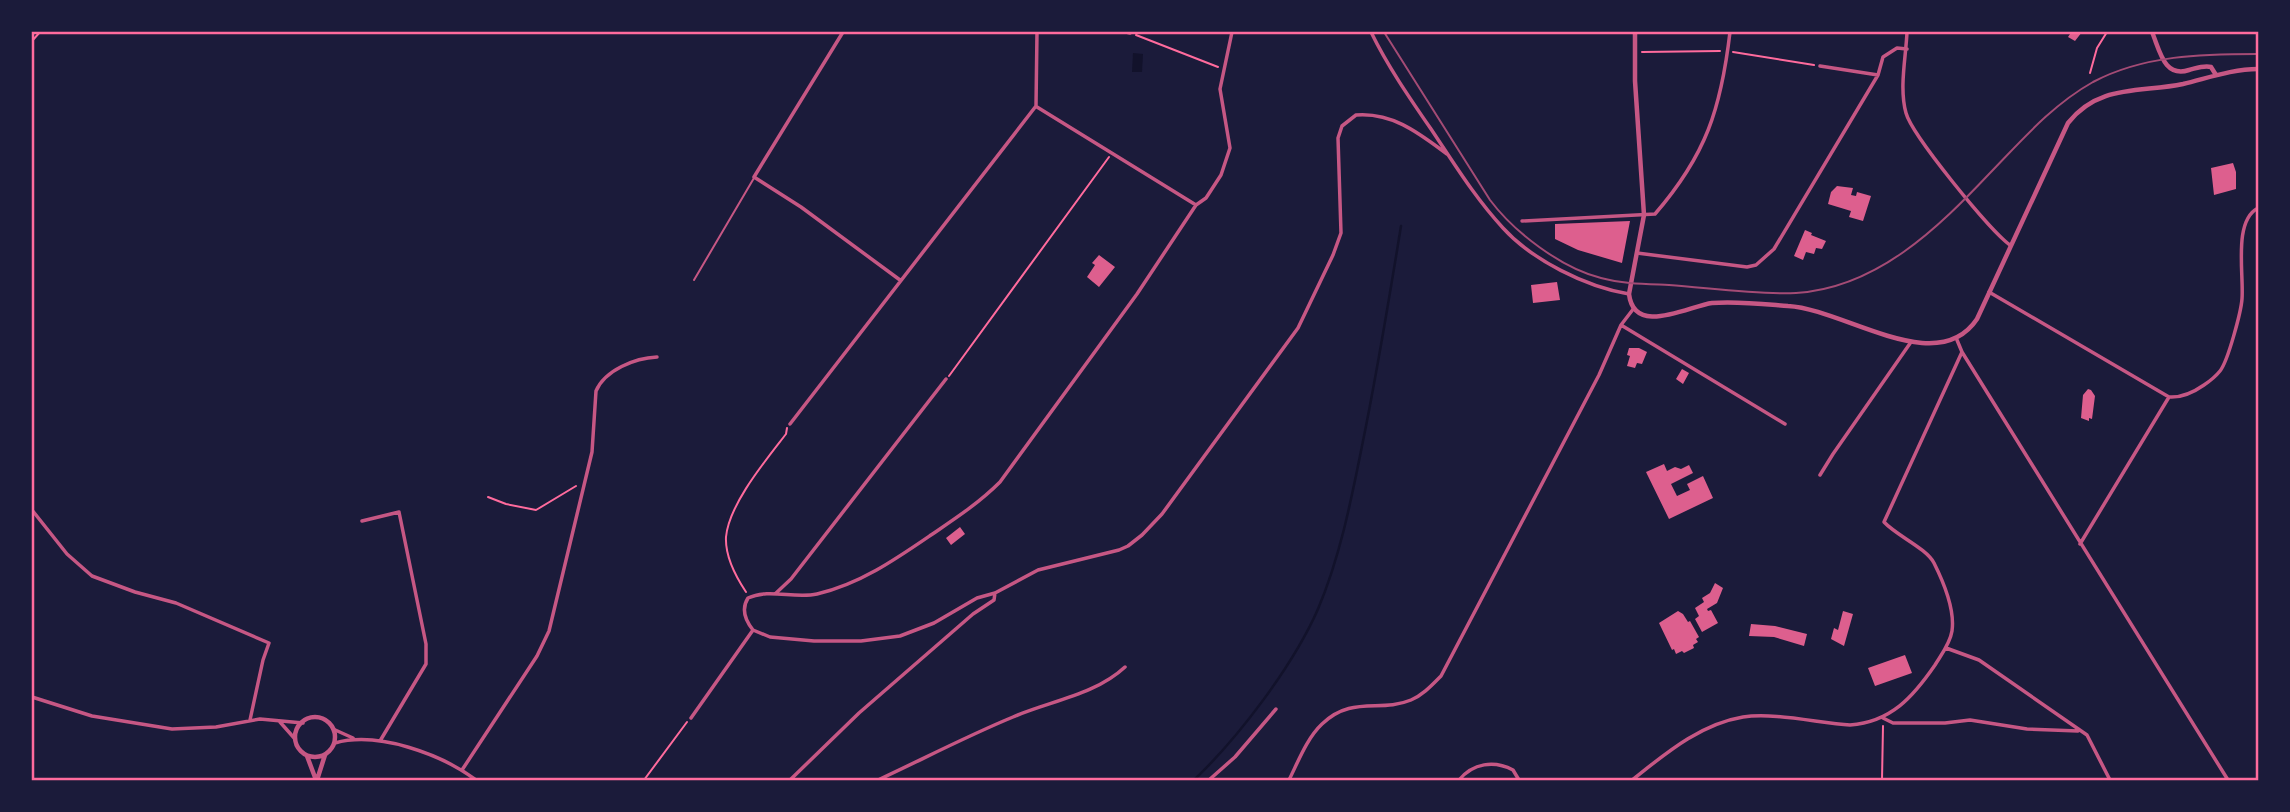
<svg xmlns="http://www.w3.org/2000/svg" width="2290" height="812" font-family="Bitter,serif">
<style>
.water{fill:#12122b}
.lines{fill:none;stroke-linecap:round;stroke-linejoin:round}
.stream{stroke:#12122b;stroke-width:2.5}
.building{fill:#dd5f8e}
.path{stroke:#ff6b9d;stroke-width:2}
.service{stroke:#c65784;stroke-width:2}
.minor{stroke:#c65784;stroke-width:3.5}
.tertiary{stroke:#c65784;stroke-width:4.5}
.tram{stroke:#a44b75;stroke-width:2}
.neatline{fill:none;stroke:#ff6b9d;stroke-width:2.5}
</style>
<rect width="100%" height="100%" fill="#1b1b3a"/>
<path class="water" d="M1133,53l10,1 -1,18h-10z"/>
<g class="lines">
<path class="stream" d="M1194,780c44,-42 99,-114 124,-171 22,-52 33,-108 44,-163 15,-73 27,-146 39,-220"/>
</g>
<path class="building" d="M2066,32h16l-7,9 -7,-4 2,-3z
M2233,163l3,9v17l-22,6 -3,-27z
M1837,186l16,2 -2,7 5,1 1,-4 14,4 -8,25 -14,-4 2,-6 -23,-7 3,-12z
M1630,221l-8,42 -44,-13 -23,-11v-15z
M1805,230l7,3 -1,2 15,6 -4,8 -6,-1 -2,6 -8,-2 -3,8 -9,-4z
M1099,255l16,12 -16,20 -12,-10 8,-12 -3,-2z
M1557,282l3,18 -27,3 -2,-18z
M1629,348h10l8,4 -5,12 -5,-1 -2,5 -8,-2 3,-10 -3,-1z
M1682,369l7,4 -6,11 -7,-5z
M2088,389l3,1 4,6 -3,23 -3,-1v3l-8,-3 2,-23z
M1664,464l3,7 8,-4 6,2 8,-4 4,8 -22,11 6,12 13,-6 -3,-6 16,-8 10,22 -44,21 -23,-47z
M960,527l5,7 -14,11 -5,-7z
M1715,583l8,5 -6,15 -10,6 1,2 3,-1 7,13 -16,9 -7,-13 4,-3 -4,-8 9,-6 -2,-4 8,-5z
M1678,611l5,3 5,8 2,-1 9,16 -3,2 2,3 -5,3 1,3 -10,5 -2,-2 -6,3 -2,-5 -2,1 -13,-27z
M1843,611l10,3 -9,32 -13,-7 3,-11 4,2z
M1751,624l24,2 32,8 -3,12 -30,-9 -25,-1z
M1905,655l7,18 -37,13 -7,-18z"/>
<g class="lines">
<path class="path" d="M1136,35l82,32
M32,41l8,-9
M1642,52l78,-1
M1733,52l81,13
M2090,73l7,-25 10,-16
M949,376l160,-219
M488,497l18,7 30,6 40,-24
M746,592c-10,-15 -21,-36 -20,-55 3,-33 40,-77 60,-103l1,-6
M644,780l43,-58
M1882,780l1,-54"/>
<path class="service" d="M694,280l60,-102"/>
<path class="minor" d="M843,32l-89,145 47,30 99,73
M1126,32l4,1
M1371,32c17,35 40,68 62,100 22,33 43,67 70,96 29,32 83,59 126,66
M1907,32c-1,25 -8,56 -1,81 6,22 84,118 104,132
M1820,66l58,9
M1036,106l1,-74
M1037,107l159,98
M1522,221l133,-7c51,-59 66,-105 75,-182
M1637,253l110,14 9,-2 18,-16 104,-174 5,-18 14,-9 10,1
M1989,292l180,105c14,1 25,-5 35,-12 6,-4 12,-9 16,-14 8,-10 21,-59 22,-72 2,-25 -9,-78 16,-91
M1621,325l164,99
M1957,340l5,12 266,428
M790,424l246,-318
M1820,475l13,-21 78,-112
M32,510l35,44 25,22 43,16 41,11 93,40 -6,17 -13,60
M362,521l37,-9 27,132v20l-46,77
M2080,544l89,-147
M775,594l16,-15 155,-200
M753,630l17,7 44,4h47l39,-5 34,-13 43,-25 18,-5 43,-23 81,-20 9,-4 14,-11 20,-21 136,-186 35,-73 8,-22 -3,-95 4,-12 14,-11c37,-3 64,19 91,39
M753,630c-8,-10 -12,-21 -5,-32 21,-10 46,1 69,-4 43,-10 79,-35 114,-59 25,-17 48,-32 69,-53l137,-188 59,-89 10,-7 15,-23 9,-27 -10,-59 12,-57
M1946,648l33,12 108,75 23,45
M32,697l60,19 80,13 44,-2 44,-8 43,4
M691,718l62,-88
M1883,718l10,5h52l25,-3 57,9 51,2
M280,722l15,17
M333,729l20,9
M335,743c43,-12 106,11 141,37
M462,770l75,-114 12,-25 43,-179 4,-61c9,-21 39,-33 61,-34
M790,780l69,-67 114,-99 21,-14 1,-7
M878,780c45,-21 89,-44 135,-63 37,-16 82,-22 112,-50
M1209,780l26,-23 41,-48
M1289,780c9,-18 18,-42 33,-56 30,-29 58,-11 89,-24 12,-5 21,-15 30,-24l158,-301 22,-50 13,-17
M1459,780c14,-17 35,-20 54,-10l6,10
M1632,780c33,-26 68,-56 111,-63 30,-5 76,6 107,8 41,-3 63,-28 85,-60 6,-10 15,-21 17,-34 3,-21 -9,-50 -18,-68 -8,-15 -37,-27 -50,-41l78,-170"/>
<path class="tertiary" d="M1635,32v49l9,134 -15,79c5,43 60,12 83,9 25,-2 51,1 76,3 56,3 149,73 189,13l91,-196c31,-39 72,-30 115,-39 25,-6 50,-15 75,-15
M2152,32c8,19 12,46 37,38 8,-2 15,-5 22,-3l5,8
M295 737a20 20 0 1 1 40 0a20 20 0 1 1-40 0Z
M307,756l9,24
M317,780l8,-25"/>
<path class="tram" d="M1384,32l106,168c24,32 71,68 111,78 22,6 45,6 68,7 41,3 88,10 127,8 81,-5 142,-65 194,-120 32,-33 62,-68 103,-91 51,-27 109,-28 165,-28"/>
</g>
<rect width="2290" height="812" fill="none" stroke="#1b1b3a" stroke-width="66"/>
<rect x="33" y="33" width="2224" height="746" class="neatline"/>
</svg>
